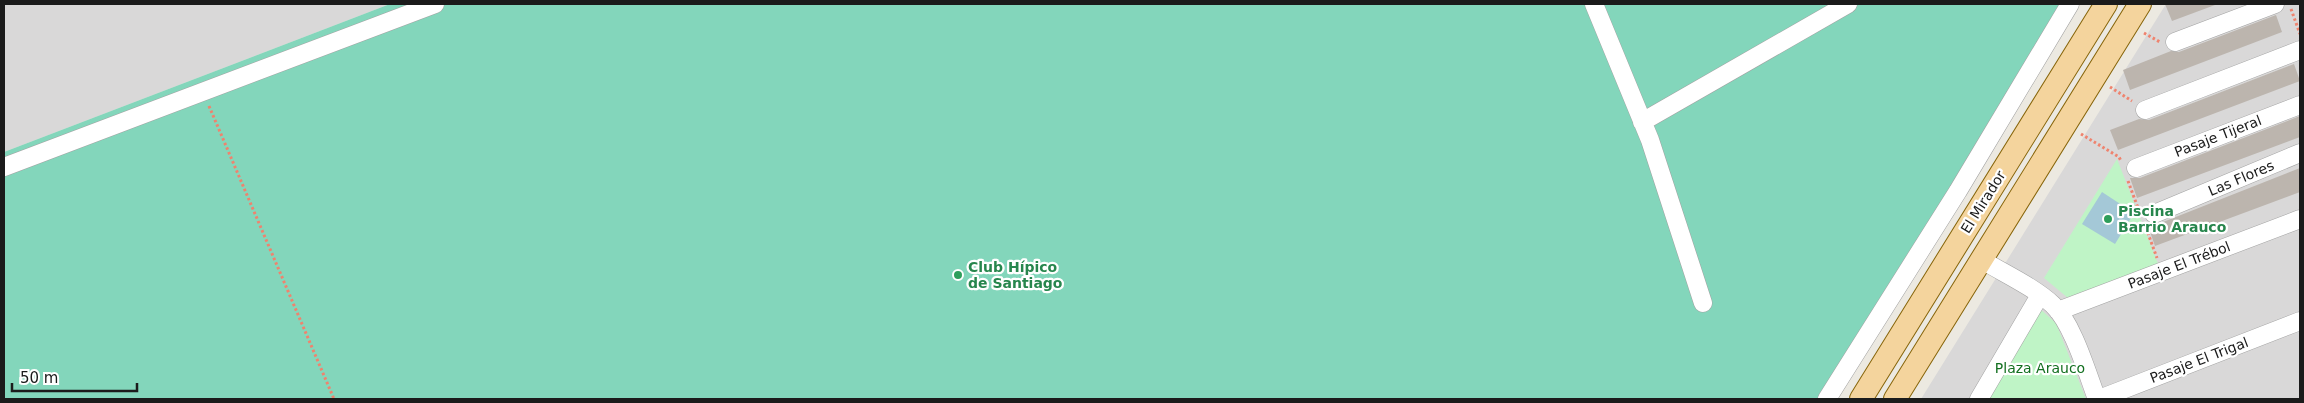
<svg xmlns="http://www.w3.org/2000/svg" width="2304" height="403" font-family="'DejaVu Sans',sans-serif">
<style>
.residential{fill:#d9d8d8}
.park{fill:#bff4c6}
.pitch{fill:#83d6bb}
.water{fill:#a4c8d7}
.building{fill:#bcb5ae}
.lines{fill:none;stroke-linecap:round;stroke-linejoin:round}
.minor-casing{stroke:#a2a2a2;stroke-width:19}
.major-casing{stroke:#87650a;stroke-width:24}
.path{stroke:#ef836e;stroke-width:3;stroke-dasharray:2.5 2.5;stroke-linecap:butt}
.minor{stroke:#fff;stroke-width:18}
.major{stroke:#f4d49d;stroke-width:22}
.leisure-dot{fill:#2e9e5b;stroke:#fff;stroke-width:2}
.labels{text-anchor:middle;stroke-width:4.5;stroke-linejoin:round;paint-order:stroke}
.street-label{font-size:14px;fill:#1b1b1b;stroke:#fff}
.leisure-label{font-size:14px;font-weight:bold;fill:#27864d;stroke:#fff;text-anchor:start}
.park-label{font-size:14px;fill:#126f1f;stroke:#fff}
</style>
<rect width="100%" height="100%" fill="#ece9e1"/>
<path class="residential" d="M4,4h386l-386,148z
M2166,4h134v395h-379z"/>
<path class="park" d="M2117,159l42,107 -91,32 -24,-20z
M2040,309l16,14 30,76h-101z"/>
<path class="pitch" d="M390,4h1689l-244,395h-1831v-247z"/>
<path class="water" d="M2102,192l32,21 -19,31 -33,-20z"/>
<path class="building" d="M2165,4h50v1l-43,16z
M2276,15l6,17 -152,58 -7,-20 48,-19 8,1z
M2294,64l6,17 -182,69 -8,-20 29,-11 10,1z
M2300,116v21l-163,61 -7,-20h10z
M2300,168v24l-145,54 -7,-20 10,-2z"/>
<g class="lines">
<g class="minor-casing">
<path id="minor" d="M1594,4l56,136 53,163
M2175,42l100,-38
M2145,110l155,-60
M1642,122l206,-118
M4,167l431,-163
M2136,168l164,-63
M2154,214l146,-61
M1982,260c23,14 52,27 71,45 20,19 34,68 44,94
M2058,311l242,-92
M1827,399l131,-208 112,-187
M1979,399l61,-104
M2099,399l201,-78"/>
</g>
<g class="major-casing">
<path id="major" d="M1861,399l245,-395
M1895,399l245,-395"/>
</g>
<path class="path" d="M2291,9l9,25
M2144,33l16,9
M2110,87l22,14
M209,106l125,293
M2081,134l38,23 2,4
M2128,181l10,27
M2146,228l11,30"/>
<use href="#minor" class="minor"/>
<use href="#major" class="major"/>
</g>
<g class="leisure-dot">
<circle cx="2108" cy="219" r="5"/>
<circle cx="958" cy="275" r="5"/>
</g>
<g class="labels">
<g class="street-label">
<text transform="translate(2218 136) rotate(-21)" y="5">Pasaje Tijeral</text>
<text transform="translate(2241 178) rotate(-23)" y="5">Las Flores</text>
<text transform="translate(1983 202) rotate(-58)" y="5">El Mirador</text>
<text transform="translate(2179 265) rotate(-21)" y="5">Pasaje El Trébol</text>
<text transform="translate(2199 360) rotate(-21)" y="5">Pasaje El Trigal</text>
</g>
<g class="leisure-label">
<text x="2118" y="216">Piscina<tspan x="2118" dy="16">Barrio Arauco</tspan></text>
<text x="968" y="272">Club Hípico<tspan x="968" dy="16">de Santiago</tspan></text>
</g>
<g class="park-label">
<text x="2040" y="373">Plaza Arauco</text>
</g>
</g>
<rect width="2304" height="403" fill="none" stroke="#1b1b1b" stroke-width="10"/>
<path d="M12 383v8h125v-8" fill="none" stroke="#1b1b1b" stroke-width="2.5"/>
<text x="20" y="383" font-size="15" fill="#1b1b1b" stroke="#ffffff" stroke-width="4" paint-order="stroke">50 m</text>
</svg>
